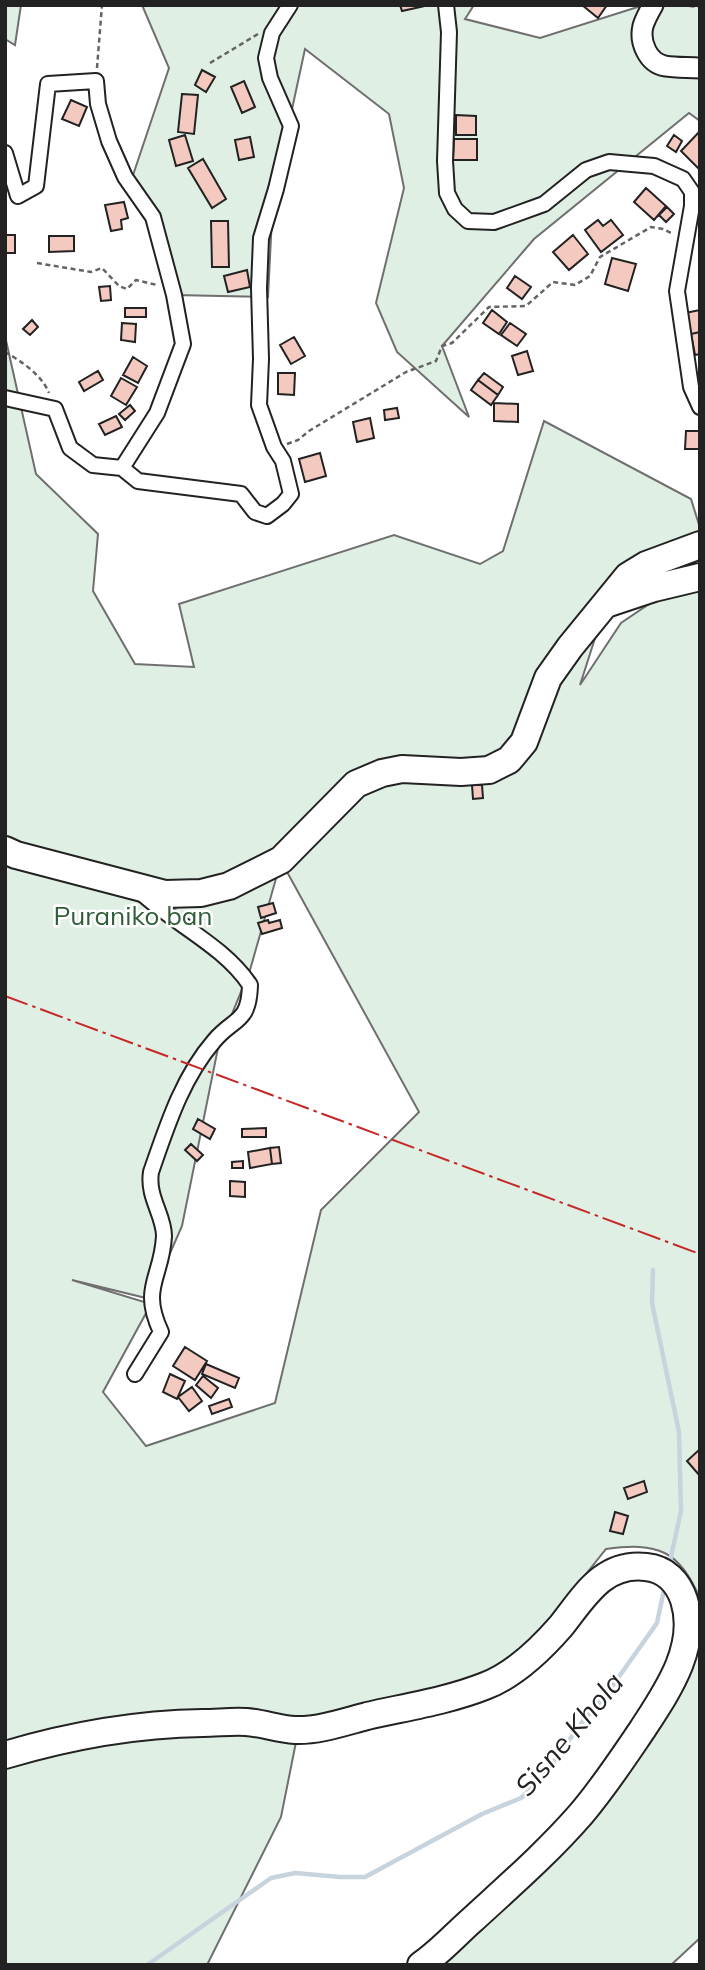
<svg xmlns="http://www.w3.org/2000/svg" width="705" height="1970" font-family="Mulish,sans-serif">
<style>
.green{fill:#e0efe3;stroke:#6f6f6f;stroke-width:2;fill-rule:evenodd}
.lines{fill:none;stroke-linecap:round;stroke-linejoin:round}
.stream{stroke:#c7d3dd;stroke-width:4.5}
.building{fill:#f3c9c0;stroke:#222;stroke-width:2}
.street-casing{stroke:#222;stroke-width:18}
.secondary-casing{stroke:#222;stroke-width:23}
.highway-casing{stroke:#222;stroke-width:30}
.path{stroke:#646464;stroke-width:2.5;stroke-dasharray:5 3.5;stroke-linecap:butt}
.street{stroke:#fff;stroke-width:14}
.secondary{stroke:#fff;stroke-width:19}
.highway{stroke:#fff;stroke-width:26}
.power{stroke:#c62828;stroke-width:2;stroke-dasharray:24 5 3.5 5;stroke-linecap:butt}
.labels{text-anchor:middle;stroke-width:5;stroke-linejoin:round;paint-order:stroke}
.park-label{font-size:26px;fill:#2f5e38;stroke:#fff}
.water-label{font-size:28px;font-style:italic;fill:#222;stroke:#fff}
</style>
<rect width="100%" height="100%" fill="#fff"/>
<path class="green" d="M5,5h16l-6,40 -10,-6z
M142,5h332l-9,14 75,19 104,-33h56v116l-11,-8 -155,126 -92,107 27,71 -72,-65 -21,-49 28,-115 -15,-74 -84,-65 -32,148 -5,100 -94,-2 -21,-78 -23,-33 39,-116z
M5,336l31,138 62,60 -5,57 42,73 59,3 -15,-63 215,-69 86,29 23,-13 41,-130 147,78 9,29v1071c-20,-49 -43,-57 -94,-50l-51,64 -35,37 -28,22 -196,70 -15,75 -74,148h-202zM606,604h43l-28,19 -41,62zM281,861l138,251 -98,98 -46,193 -129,43 -43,-54 48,-88 -79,-24 78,19 32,-73 36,-178 32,-78z
M700,1640v298l-29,27h-231l237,-266z"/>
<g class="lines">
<path class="stream" d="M653,1270l-1,33 27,129 2,79 -12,55
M147,1965l124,-87 24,-5 45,4h25l117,-63 39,-16 20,-19 42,-58 23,-26 51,-72 8,-38"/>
</g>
<path class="building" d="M400,5h25v1l-23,5z
M582,5h25l-9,13z
M202,70l13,7 -9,15 -11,-7z
M244,81l11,26 -13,6 -11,-26z
M182,94l16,1 -4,39 -16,-2z
M71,100l16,7 -8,19 -17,-7z
M456,115l20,1v19h-20z
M700,131v35l-2,2 -17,-17z
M185,135l8,26 -17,5 -7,-26z
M674,135l8,6 -6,11 -9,-6z
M250,137l4,20 -15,3 -4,-20z
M454,139h23v21h-24z
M203,159l23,40 -14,9 -24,-40z
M646,188l20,18 -12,14 -20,-18z
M124,202l4,16 -7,2 1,9 -11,2 -6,-26z
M667,207l7,7 -8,8 -7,-7z
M598,220l5,6 8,-6 12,15 -22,17 -16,-22z
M211,221h17l1,46h-17z
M5,235h10v18h-10z
M573,235l15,19 -19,16 -16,-18z
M49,236h25v15l-25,1z
M612,258l24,6 -8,27 -23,-7z
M247,270l3,17 -22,5 -4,-16z
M515,276l16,11 -9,12 -15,-11z
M110,286l1,14 -10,1 -2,-14z
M125,308h21v9h-21z
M492,310l15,12 -8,12 -16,-11z
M700,310v22l-9,2 -6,-21z
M32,320l6,7 -8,8 -7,-6z
M122,323l14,1 -1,18 -14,-2z
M510,323l16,11 -9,12 -16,-11z
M700,332v22l-5,1 -4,-21z
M294,337l11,19 -14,8 -11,-19z
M527,351l6,20 -15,4 -6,-19z
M133,357l14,9 -9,17 -15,-8z
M98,371l5,9 -19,11 -5,-9z
M278,373h17l-1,22 -16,-1z
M484,373l19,14 -5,8 -20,-15z
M121,378l16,9 -11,18 -15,-9z
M478,380l20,15 -7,10 -20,-15z
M494,403l24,1v18l-24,-1z
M130,405l5,6 -10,9 -6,-6z
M397,408l2,10 -14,2 -1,-10z
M116,416l6,11 -17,8 -6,-11z
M370,418l4,20 -17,4 -4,-20z
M686,431h14v18h-15z
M320,453l6,23 -21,6 -6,-23z
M472,785h10l1,13 -10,1z
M273,903l3,10 -15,5 -3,-11z
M268,920l1,3 11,-3 2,8 -20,6 -4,-11z
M198,1119l17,10 -5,10 -17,-10z
M266,1128v9h-24v-8z
M191,1144l12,11 -6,6 -12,-11z
M279,1147l2,16 -9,1 -2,-16z
M270,1148l2,16 -22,4 -2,-16z
M243,1161v7h-11v-6z
M230,1181l15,1v15l-15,-1z
M185,1347l22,14 -12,19 -22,-14z
M206,1364l33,14 -4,10 -33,-14z
M170,1374l15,7 -8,18 -14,-7z
M203,1376l15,12 -7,10 -15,-13z
M192,1387l10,14 -13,10 -11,-14z
M229,1399l3,8 -20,7 -3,-8z
M700,1449v27l-13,-15z
M644,1481l3,11 -19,7 -4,-11z
M615,1512l13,4 -5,18 -13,-3z"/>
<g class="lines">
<g class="street-casing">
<path id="street" d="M446,5l3,27 -4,129 2,32 8,16 13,12 26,1 50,-18 42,-34 23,-8 45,4 29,13 9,13v14l-15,85 14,96 9,20
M5,153l13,43 18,-10 12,-102 48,-3 2,23 11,37 16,36 28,40 21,78 9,49 -26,69 -35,55 16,13 103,13 14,18 12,4 16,-12 8,-10 -8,-33 -9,-14 -15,-42 2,-46 -2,-71 2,-50 15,-49 15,-63 -21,-48 -4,-20 6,-25 18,-28
M5,398l50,11 15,39 23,17 29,3
M135,1374l26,-42c-21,-45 1,-54 3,-96 0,-21 -17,-39 -13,-64 16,-46 31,-94 63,-131 20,-24 35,-17 36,-56 -27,-40 -76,-61 -111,-94"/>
</g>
<g class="secondary-casing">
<path id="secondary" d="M653,5c-4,7 -8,14 -10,21 -4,16 5,37 22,40 11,2 24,1 35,2"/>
</g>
<g class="highway-casing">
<path id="highway" d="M606,604l48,-16 46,-11
M5,850l11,5 149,39 36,-1 28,-7 52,-26 75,-76 26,-11 20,-4 59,3 28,-2 20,-10 15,-18 24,-64 22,-31 58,-71 18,-11 54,-20
M5,1755c67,-20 129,-31 198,-32 14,0 29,-2 43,-1 16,1 32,7 49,8 23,1 49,-8 72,-14 39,-9 80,-15 118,-30 29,-11 56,-37 76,-60 23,-29 42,-64 85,-59 20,2 32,15 38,33 15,47 -18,93 -42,130 -19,28 -38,57 -61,84 -33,38 -72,72 -109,106 -17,15 -33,33 -51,45"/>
</g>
<path class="path" d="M681,5l19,2
M210,63l48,-29
M97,68l5,-63
M37,263l54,9 11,-4 17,18 8,3 9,-9 21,5
M5,352c16,9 37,23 44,41
M287,444l11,-4 11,-9 97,-59 30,-11 6,-15 10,-3 37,-36 37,-1 27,-24 22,3 15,-9 10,-19 51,-30 12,2 10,5"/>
<use href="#street" class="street"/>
<use href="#secondary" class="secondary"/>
<use href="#highway" class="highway"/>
<path class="power" d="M5,996l695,258"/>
</g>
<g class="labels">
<g class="park-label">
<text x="133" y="925">Puraniko ban</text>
</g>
<g class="water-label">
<text transform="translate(569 1734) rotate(-50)" y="10">Sisne Khola</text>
</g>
</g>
<rect width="705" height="1970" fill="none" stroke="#222222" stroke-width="14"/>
</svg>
